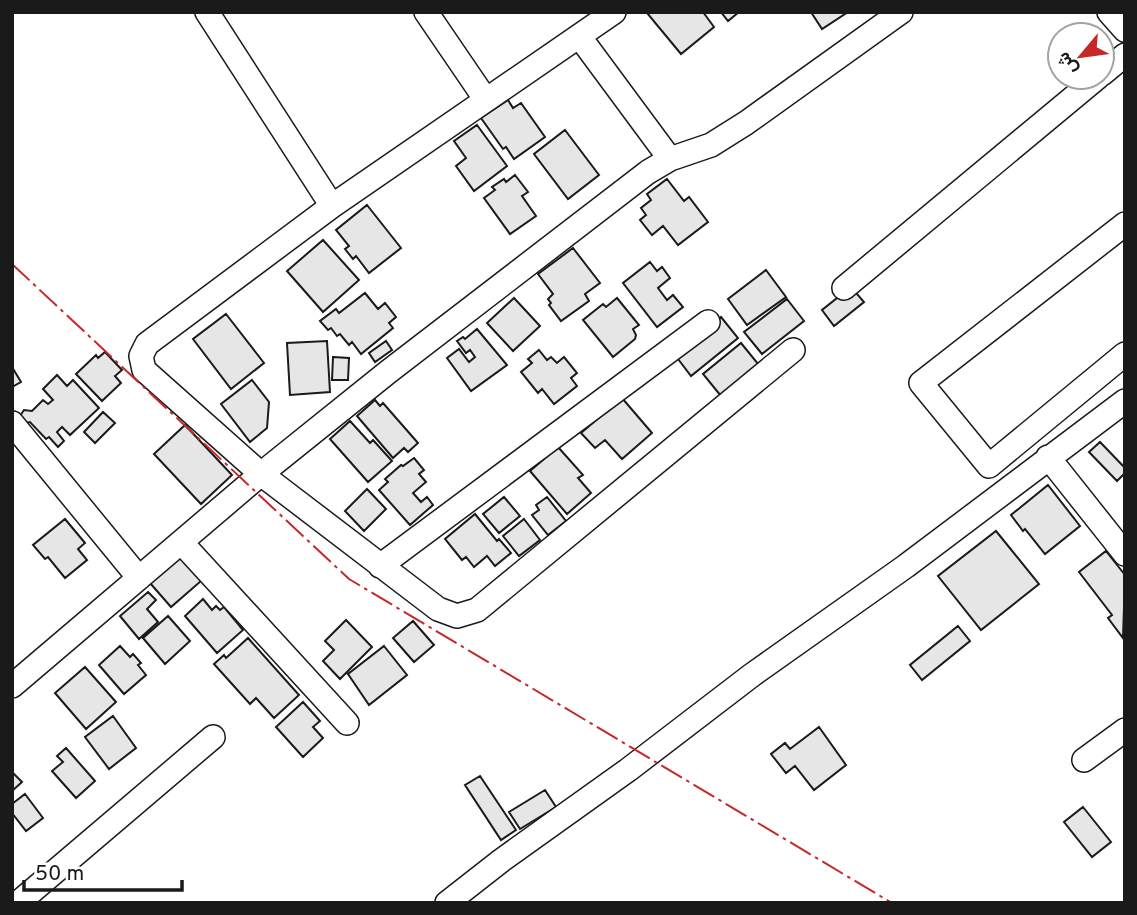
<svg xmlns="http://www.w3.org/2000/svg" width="1137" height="915" font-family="Overpass,Vazirmatn,sans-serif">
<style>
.building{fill:#e6e6e6;stroke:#1a1a1a;stroke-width:2}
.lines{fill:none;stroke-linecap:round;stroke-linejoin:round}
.minor-casing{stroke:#1a1a1a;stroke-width:26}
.minor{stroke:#fff;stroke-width:23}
.power{stroke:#c62828;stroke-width:2;stroke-dasharray:24 5 3.5 5;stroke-linecap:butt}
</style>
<rect width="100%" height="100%" fill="#fff"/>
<path class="building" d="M703,12l11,15 -33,27 -34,-41z
M721,12h18l-11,9z
M811,12h37l-26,17z
M508,100l5,8 8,-5 24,34 -31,22 -8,-12 -3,2 -22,-31z
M477,125l30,41 -33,25 -18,-25 10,-8 -12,-17z
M565,130l34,45 -31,24 -34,-45z
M515,175l13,17 -6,4 14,20 -26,18 -26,-36 11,-8 -3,-3 12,-8 2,3z
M667,179l17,22 5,-4 19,25 -30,23 -15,-19 -11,9 -12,-15 6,-5 -5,-7 10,-8 -4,-6z
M367,205l34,43 -32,25 -13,-17 -3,3 -8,-10 4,-3 -13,-16z
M323,240l36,40 -36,32 -36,-41z
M573,248l27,35 -15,11 4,7 -28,20 -12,-16 2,-2 -3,-4 5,-5 -15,-20z
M650,262l7,9 5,-4 8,11 -12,10 9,12 6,-5 10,12 -26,20 -34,-44z
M766,270l20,27 -39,28 -19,-26z
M851,287l13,15 -30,24 -12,-16z
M365,293l13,16 7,-6 11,14 -7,6 4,5 -32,26 -9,-12 -3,3 -9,-11 -3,2 -6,-8 -3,2 -8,-9 16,-12 3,4z
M514,298l26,28 -27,25 -26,-28z
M617,298l22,27 -6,4 3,6 -1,4 -22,18 -30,-37 20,-16 3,3z
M787,299l17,22 -42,33 -18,-22z
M226,314l38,49 -33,26 -38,-50z
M721,317l17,21 -47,38 -16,-21z
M477,329l30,36 -36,26 -24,-33 12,-9 10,13 6,-5 -5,-7 -4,3 -9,-12 6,-4 2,2z
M327,341l3,51 -40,3 -3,-52z
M386,341l6,9 -17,12 -6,-9z
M741,343l18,22 -38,31 -18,-22z
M539,350l8,10 4,-3 6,6 7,-6 13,16 -6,5 6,8 -23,18 -12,-15 -4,4 -17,-21 11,-9 -4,-4z
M105,352l17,18 -7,6 6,7 -19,18 -26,-27 20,-19 2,3z
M333,357l16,1 -1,22h-16z
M12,367l9,15 -9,5z
M57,375l10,11 6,-6 26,28 -29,27 -8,-8 -5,5 7,9 -6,6 -9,-10 -3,2 -16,-17 -4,1 -6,-7 4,-6 8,1 11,-11 5,4 5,-4 -10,-11z
M252,380l17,22 -2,26 -17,14 -29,-38z
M622,398l30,35 -30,26 -17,-19 -10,8 -14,-15z
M375,400l5,6 3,-3 35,40 -10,9 -4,-4 -11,10 -36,-42z
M103,412l12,11 -20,20 -11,-11z
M350,421l20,22 3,-3 19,21 -24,21 -38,-43z
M185,425l47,50 -31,29 -47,-50z
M1100,442l25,26v5l-8,8 -28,-29z
M558,447l25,28 -5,3 13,15 -24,21 -37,-43z
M414,458l10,12 -5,4 7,8 -13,11 8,9 6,-5 6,8 -23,20 -31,-35 9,-8 -3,-3 16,-14 2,1z
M1048,485l32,41 -35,28 -20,-25 -2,2 -12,-16z
M367,489l19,20 -22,22 -19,-20z
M504,497l16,19 -21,17 -16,-19z
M547,497l19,24 -18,14 -16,-20 7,-5 -3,-5z
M475,514l22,27 2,-2 12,14 -16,13 -8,-10 -13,11 -8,-10 -4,3 -17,-21z
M65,519l20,24 -7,6 9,11 -22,18 -17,-21 -3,2 -12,-14z
M524,519l16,21 -21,16 -16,-20z
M996,531l43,53 -58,46 -43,-54z
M1106,551l19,24 -2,63 -15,-20 4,-3 -33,-43z
M180,557l21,24 -30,26 -21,-24z
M148,592l8,8 -9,9 11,13 -19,17 -19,-23z
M203,599l9,11 4,-4 4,4 4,-3 19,23 -26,23 -32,-37z
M168,616l22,25 -25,23 -22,-26z
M346,620l26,27 -32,32 -17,-18 11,-11 -9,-9z
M413,621l21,24 -20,17 -21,-24z
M958,626l12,15 -48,39 -12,-15z
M248,638l51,57 -25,23 -18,-20 -6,6 -36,-40 10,-9 2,3z
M120,646l10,11 3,-3 8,9 -3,2 8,10 -22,19 -25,-29z
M384,646l23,29 -38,30 -21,-31z
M85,667l31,35 -30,27 -31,-36z
M303,702l17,19 -7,6 10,11 -20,19 -27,-30z
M113,716l23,32 -27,21 -24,-32z
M819,727l27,38 -32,25 -19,-24 -9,7 -15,-19 14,-11 5,6z
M66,748l29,33 -19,17 -24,-27 11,-9 -6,-6z
M12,772l10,10 -10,9z
M480,776l36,54 -15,10 -36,-55z
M545,790l11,17 -36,22 -11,-17z
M25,794l18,24 -17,13 -14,-18v-9z
M1083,807l28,35 -19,15 -28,-35z"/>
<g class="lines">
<g class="minor-casing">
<path id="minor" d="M207,12l125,194
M426,12l60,88
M614,12l-282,194 -185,138 -6,12 3,14 117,104 177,135 19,7 20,-6 316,-260
M1109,12l16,18
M579,36l91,123
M1102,74l23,-19
M1125,224l-204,159 68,83 136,-112
M844,288l254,-211
M12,423l127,155
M1048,457l77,97
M181,542l166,181
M380,566l328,-244
M12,686l249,-212 127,-102 260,-200 22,-13 41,-14 35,-22 155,-111
M1084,760l41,-30
M18,903l195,-166
M447,903l55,-43 126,-90 124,-95 154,-109 219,-165"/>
</g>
<use href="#minor" class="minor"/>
<path class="power" d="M12,264l337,315 543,324"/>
</g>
<rect width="1137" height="915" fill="none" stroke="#1a1a1a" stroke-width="28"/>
<g transform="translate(1081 56) rotate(241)"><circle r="33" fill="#ffffff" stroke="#a3a3a3" stroke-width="2"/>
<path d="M0-5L12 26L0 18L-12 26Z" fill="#c62828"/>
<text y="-10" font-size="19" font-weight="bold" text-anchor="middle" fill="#1a1a1a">ش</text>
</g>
<path d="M24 880v10h158v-10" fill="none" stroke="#1a1a1a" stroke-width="3.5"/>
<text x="35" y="880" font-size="21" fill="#1a1a1a" stroke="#ffffff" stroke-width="5" paint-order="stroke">50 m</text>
</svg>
